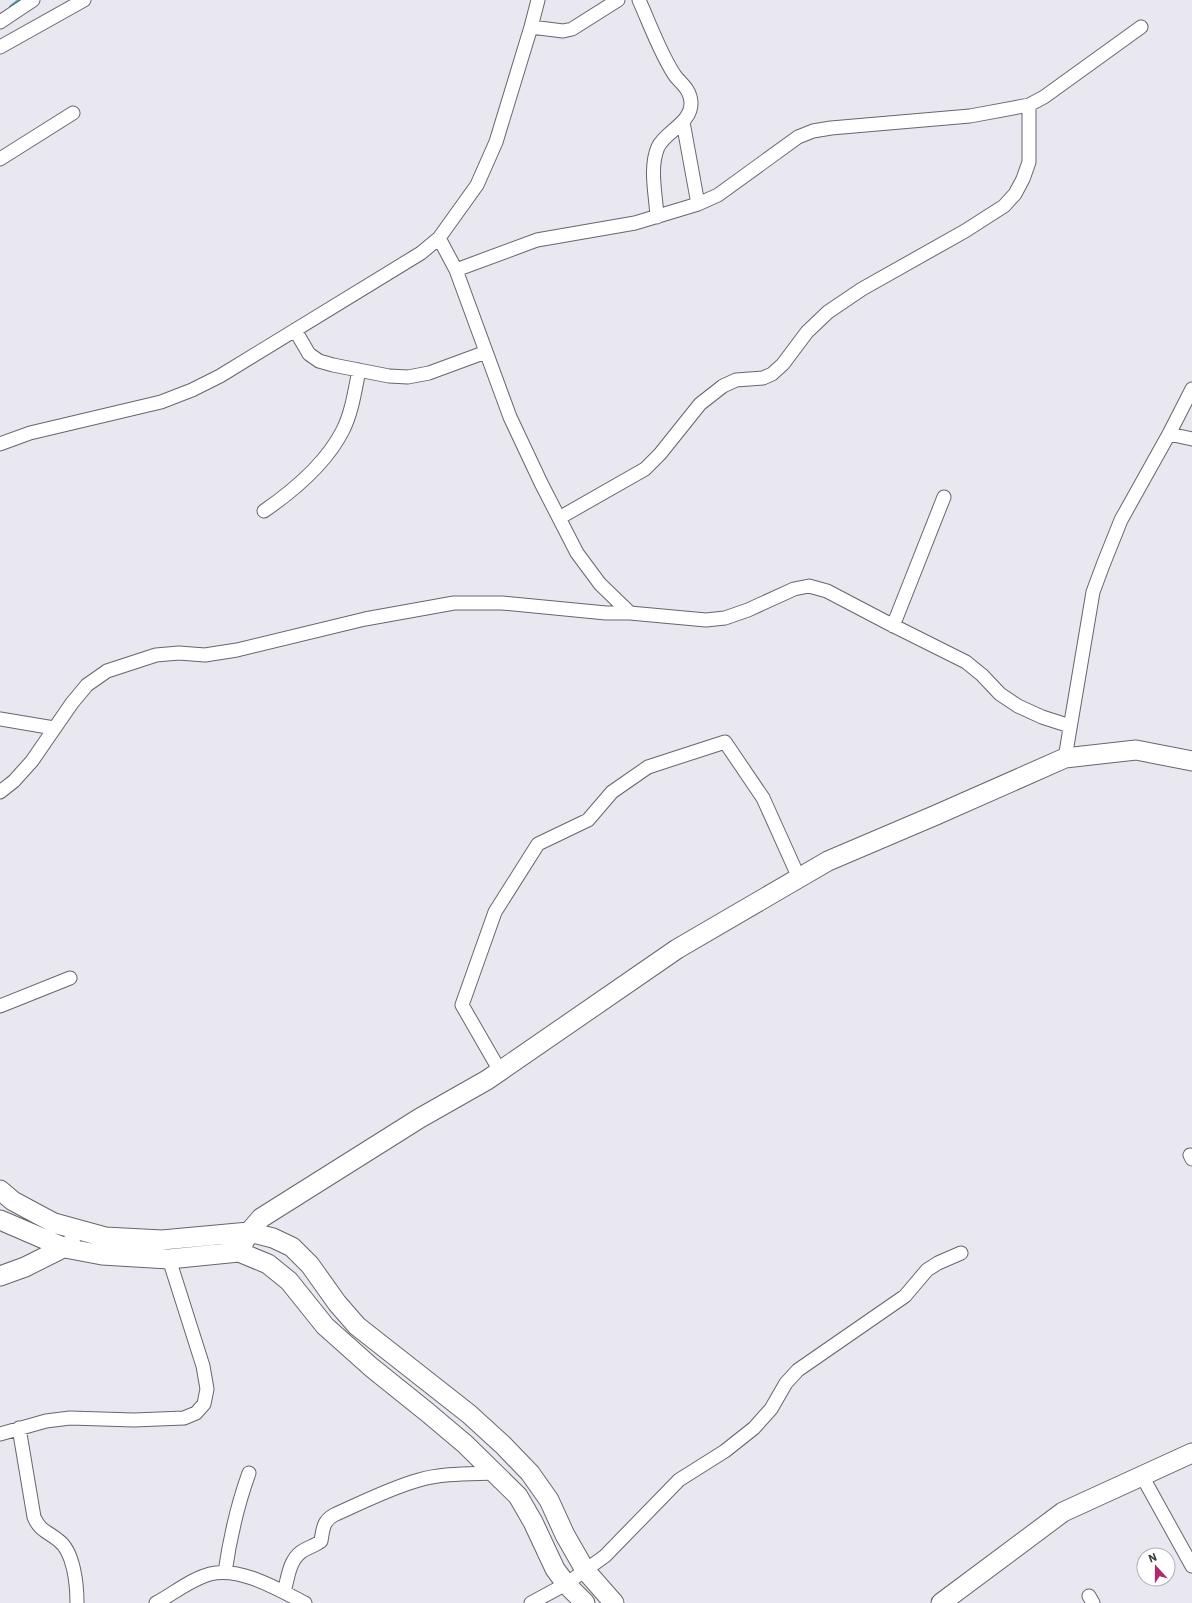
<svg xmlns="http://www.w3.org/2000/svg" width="1192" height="1603" font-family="'IBM Plex Sans',sans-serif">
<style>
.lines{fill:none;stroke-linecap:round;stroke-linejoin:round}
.stream{stroke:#46a6af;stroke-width:4}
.street-casing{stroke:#66666c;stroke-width:15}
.secondary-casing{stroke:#66666c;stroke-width:21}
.street{stroke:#fff;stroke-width:13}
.secondary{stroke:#fff;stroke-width:19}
</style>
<rect width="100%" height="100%" fill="#e9e8f0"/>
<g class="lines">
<path class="stream" d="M11,7l9,-7"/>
<g class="street-casing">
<path id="street" d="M639,0c10,22 23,58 37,77 7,8 14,13 15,25 1,21 -25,29 -33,45 -9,21 -2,48 -1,70
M0,22l33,-22
M531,27l32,4 9,-2 46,-29
M0,47l84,-47
M683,122l15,82
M0,159l73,-46
M439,238l17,32 54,147 31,66 36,70 23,31 30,29
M456,270l81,-30 98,-17 63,-19 20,-9 80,-58 15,-6 18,-3 139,-12 59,-11 15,-8 97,-70
M295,330l14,24 10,7 14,4 56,11 19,1 21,-4 57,-21
M1169,434l23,5
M0,444l30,-11 131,-31 31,-12 28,-14 201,-123 18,-15 38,-53 19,-43 35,-115 7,-27
M264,511c29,-20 63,-49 79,-81 9,-18 12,-40 16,-60
M559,518l86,-49 15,-15 40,-50 23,-18 13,-6 27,-2 9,-4 11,-10 24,-32 21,-20 34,-23 103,-58 39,-25 11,-12 8,-15 6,-17v-57
M893,626l51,-129
M0,719l54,9
M1065,758l28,-166 10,-27 18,-45 48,-86 23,-45
M0,792l14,-11 18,-20 40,-58 15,-18 20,-14 49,-16 23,-2 26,2 32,-5 128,-31 89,-16h48l104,10h24l76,7 19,-2 23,-8 46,-21 15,-3 18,5 61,32 78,39 16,13 18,19 18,12 24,11 28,9
M0,1006l70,-28
M500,1071l-38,-66 33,-93 43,-68 50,-24 24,-28 36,-25 77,-25 38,56 36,80
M1190,1155l2,4
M19,1428l15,89c6,14 13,14 24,23 16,11 19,45 19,63
M0,1434l46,-13 24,-3 64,2 50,-2 12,-5 8,-9 3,-15 -4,-23 -34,-107
M1142,1476l50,90
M225,1572c5,-34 12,-66 24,-99
M284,1592c4,-14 5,-31 17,-40 7,-5 14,-6 20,-11 2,-12 2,-20 13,-26 27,-12 56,-27 85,-35 24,-7 51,-6 76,-7
M1089,1596l4,7
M156,1603c17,-9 35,-24 54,-29 30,-8 69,16 95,29
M531,1603l35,-19 39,-28 74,-76 46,-29 29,-23 17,-19 15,-26 12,-13 107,-74 22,-26 11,-7 23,-10"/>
</g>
<g class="secondary-casing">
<path id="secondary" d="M0,1190l13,11 41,22 51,14 57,3 87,-8 24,6 19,9 18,18 27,38 20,23 112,88 34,31 27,28 19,27 16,35 20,35 29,33
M0,1220l65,28 37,7 67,4 70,-7 29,12 21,17 36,45 46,41 56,45 38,32 53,52 15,26 22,47 11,15 19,19
M239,1252l10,-20 12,-14 159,-100 67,-38 190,-131 151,-88 108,-46 129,-57 71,-8 56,11
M0,1276l25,-9 46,-23
M941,1603l122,-91 129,-59"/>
</g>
<use href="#street" class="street"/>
<use href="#secondary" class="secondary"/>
</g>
<g transform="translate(1156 1567) rotate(339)"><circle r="19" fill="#ffffff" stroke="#b0b0b1"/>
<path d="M0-3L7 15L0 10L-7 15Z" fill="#af2a70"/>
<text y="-6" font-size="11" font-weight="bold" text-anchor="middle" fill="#39393c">N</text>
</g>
</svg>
